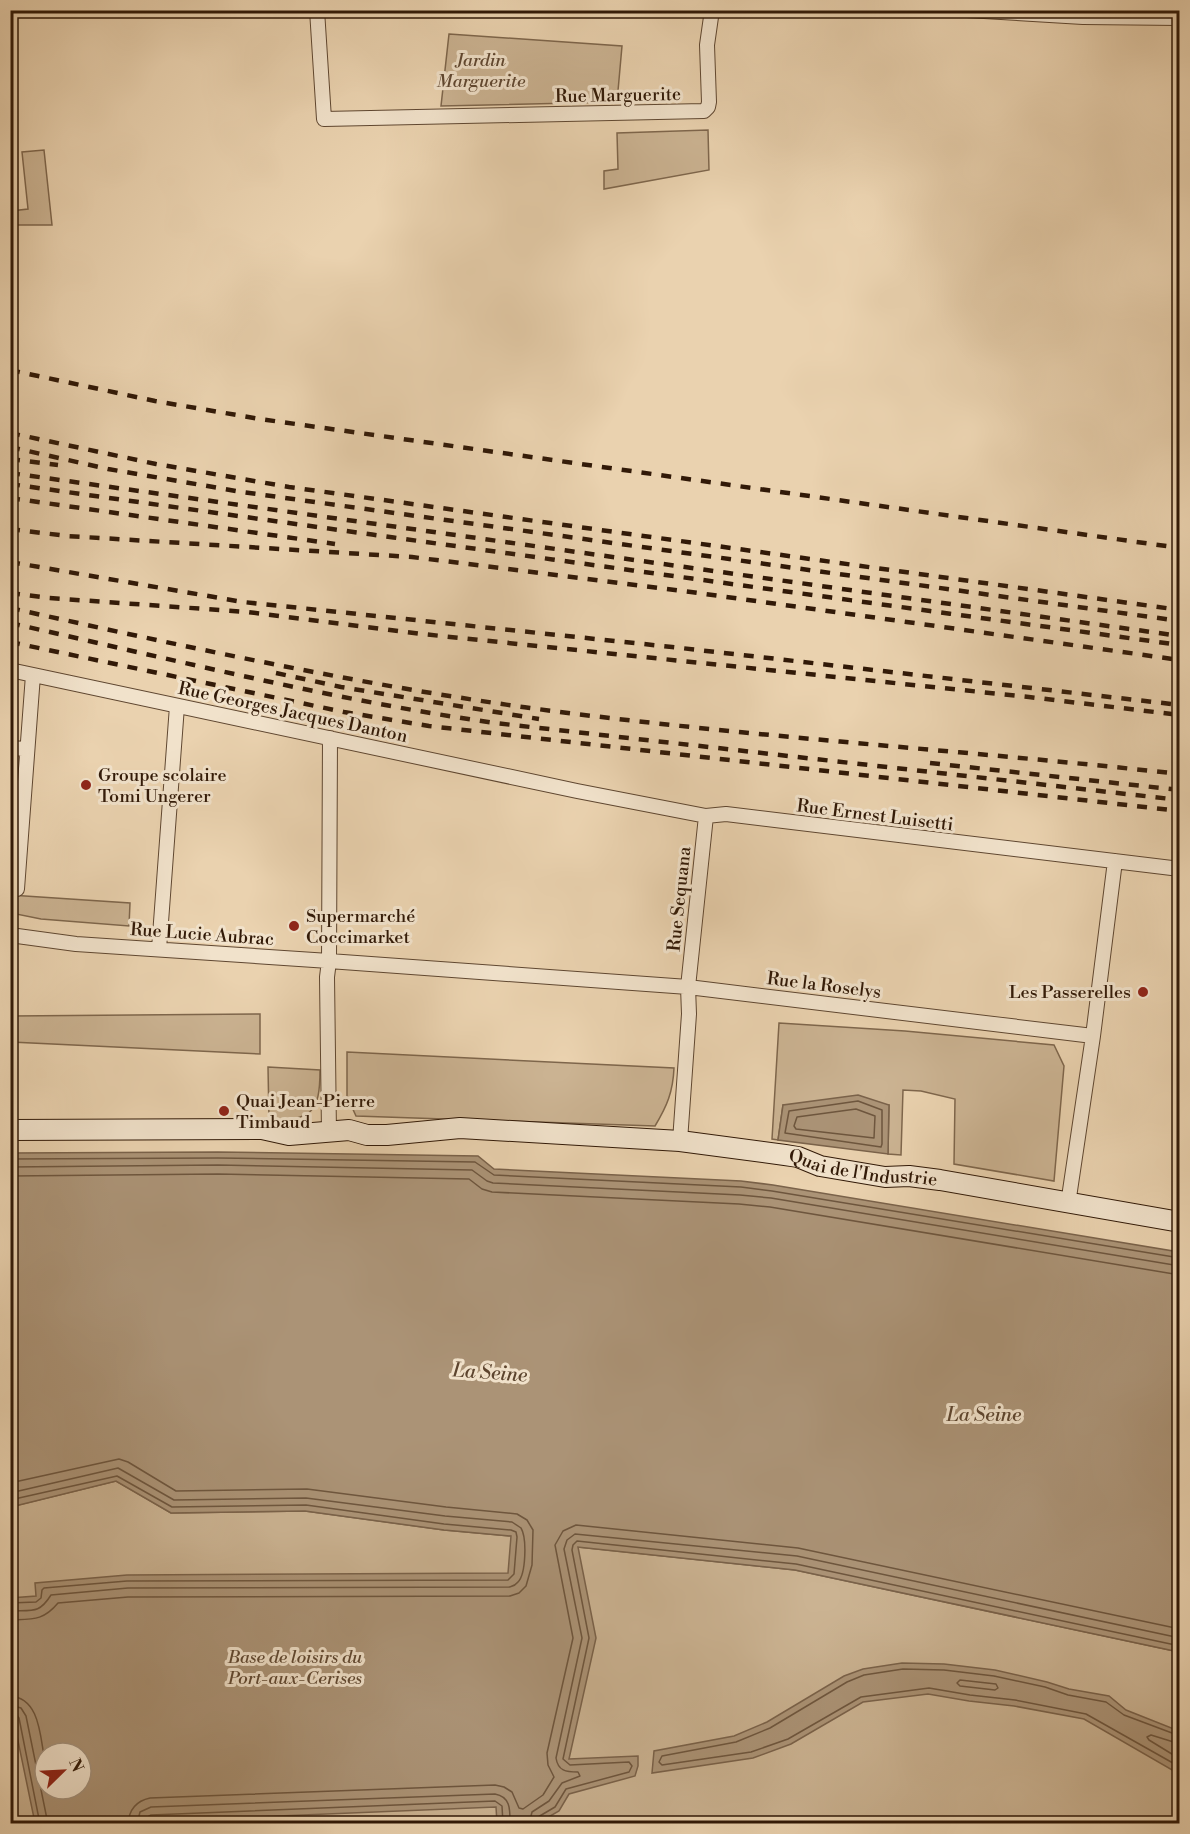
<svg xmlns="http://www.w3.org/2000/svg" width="1190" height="1834" font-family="'Libre Bodoni',serif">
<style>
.green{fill:#cbb392;stroke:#7e664c;stroke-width:1.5;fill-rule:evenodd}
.water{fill:#ab9376;stroke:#7a624a;stroke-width:1.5;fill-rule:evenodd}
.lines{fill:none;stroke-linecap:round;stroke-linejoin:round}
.shore{stroke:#6e563e;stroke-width:1.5}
.street-casing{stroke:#5f4731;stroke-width:16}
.secondary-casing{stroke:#311907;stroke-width:22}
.street{stroke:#f1e2cb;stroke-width:14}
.secondary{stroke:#f1e2cb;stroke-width:20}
.rail{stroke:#311907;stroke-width:4.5;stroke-dasharray:10 10;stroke-linecap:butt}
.poi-dot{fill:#8f2418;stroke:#f1e2cb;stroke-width:2}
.labels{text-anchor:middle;stroke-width:6;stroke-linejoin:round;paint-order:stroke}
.park-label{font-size:18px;font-style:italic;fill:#5f4731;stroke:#f1e2cb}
.street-label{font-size:18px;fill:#311907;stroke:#f1e2cb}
.poi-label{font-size:18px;fill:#311907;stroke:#f1e2cb;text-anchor:start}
.water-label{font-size:20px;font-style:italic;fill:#5c442e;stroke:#f1e2cb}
</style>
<rect width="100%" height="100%" fill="#ead2af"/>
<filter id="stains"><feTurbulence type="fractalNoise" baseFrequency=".00333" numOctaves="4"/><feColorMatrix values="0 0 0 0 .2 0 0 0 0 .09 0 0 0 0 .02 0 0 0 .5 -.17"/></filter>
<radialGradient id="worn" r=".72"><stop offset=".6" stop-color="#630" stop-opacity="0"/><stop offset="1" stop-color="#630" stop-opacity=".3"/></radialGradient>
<path class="green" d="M449,34l173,12 -5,56 -176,4z
M708,130l1,40 -105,19v-18l14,-2 -1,-36z
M44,150l8,75h-41v-14l17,-2 -6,-57z
M10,895l120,8 -1,23 -88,-7 -30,-6z
M260,1014v40l-249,-12v-26z
M779,1023l126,8 149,14 10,21 -10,115 -100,-17 1,-65 -34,-8 -18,-1 -2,65 -13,-1 1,-49h-106l-5,35 -6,-1z
M347,1052l327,16c-1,24 -7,38 -19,58l-299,-10 -9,-20z
M268,1067l52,3c0,44 -9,50 -51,50z
M116,1481l55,32 134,-2 139,19 67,6 66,11 218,23 384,82v171h-1168l-1,-316zM45,1753h36v36h-36z"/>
<path class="water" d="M858,1095l31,10 -1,49 -110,-14 5,-35z
M218,1152l260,4 16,13 247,12 32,4 406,67v400l-384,-82 -217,-23 18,91 -27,121 69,-3v10l-3,10 -66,18 -10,17 -21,12h-41l-1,-16 -266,11 -195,5 -24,-116 -1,-109 26,-2 -1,-13 92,-8 381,-2 3,-37 -67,-6 -139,-19 -134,2 -55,-32 -105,26v-354zM45,1753h36v36h-36z
M902,1663l42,1 51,6 52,12 22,7 40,7 17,14 53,21v43l-95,-55 -70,-13 -45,-5 -41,-7 -65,8 -72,42 -38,14 -101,15 2,-22 80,-15 33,-14 77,-46 19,-7z"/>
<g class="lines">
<path class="shore" d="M858,1101l24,9v34l-1,3 -96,-14 4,-22z
M856,1109l19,7 -1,22 -78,-9 -2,-3 3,-9z
M10,1159l208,-1 257,4 19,13 247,12 31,4 408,67
M10,1167l208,-2 254,5 15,11 6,2 247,12 31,3 409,68
M10,1176l208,-2 251,5 13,10 10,3 247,12 31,3 410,68
M10,1483l109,-24 9,3 48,29 131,-2 139,18 71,7 10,6 6,10 -1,35 -6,21 -7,7 -9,3 -382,1 -70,6c-15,18 -25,16 -48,17
M10,1493l108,-25 56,32 132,-2 139,18 67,6 9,6c6,10 5,46 -3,54 -3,4 -5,4 -9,5l-381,1 -77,7c-12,19 -18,15 -41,16
M10,1500l107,-24 55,31 134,-2 138,19 67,6 5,2 1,5 -3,37 -6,6 -381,1 -83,7 -2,2 -1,8 -5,4 -26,1
M960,1680l36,4 2,4 -3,2 -35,-4 -3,-3z
M10,1696c31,2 30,43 35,65
M10,1705l11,3 5,8 22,108
M10,1713l6,1 3,4 21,106
M1180,1736l-56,-21 -18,-13 -38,-7 -23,-8 -51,-11 -50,-6 -41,-1 -39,6 -17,7 -77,46 -34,14 -74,14 -3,6 3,3 89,-13 37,-13 73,-42 68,-9 41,7 45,5 71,14 94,53
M1180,1744l-29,-9 -4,2 2,3 31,19
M128,1824c1,-15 8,-23 22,-26l345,-13 9,2 8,5 7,16 4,1 20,-14 11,-18 -6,-12 -1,-12 26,-115 -18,-93 8,-14 13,-6 222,23 382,81
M137,1824l3,-12 11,-5 344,-13c16,3 15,16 15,30
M144,1824l2,-6 5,-3 344,-14 7,5 1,18
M529,1824l3,-12 17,-11 13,-18 18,-7 -2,-4c-12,0 -20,-1 -22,-14l26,-120 -18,-89 3,-9 8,-6 222,22 383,82
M536,1824l2,-7 17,-10 11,-18 63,-17 3,-6 -3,-4 -59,3 -7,-6 26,-121 -17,-88 1,-5 4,-4 219,23 384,82"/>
<g class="street-casing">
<path id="street" d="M317,10l7,109 380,-8 4,-4 1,-5 -2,-57 5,-35
M967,10l116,7 97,1
M10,670l567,121 129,25 20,-2 454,55
M330,738l-1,223 359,26 405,49
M10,748l17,1
M17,889l16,-214
M10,935l66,9 253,17 -2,16 2,155
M159,949l18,-243
M680,1141l9,-127 -1,-27 18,-171
M1068,1204l25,-168 22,-175"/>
</g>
<g class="secondary-casing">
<g id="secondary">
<path id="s1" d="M10,1130l252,-1 27,6 60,-5 18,5h20l73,-7 220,13 105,14 13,2 22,9 65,11 24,-1 31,4 240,42"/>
</g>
</g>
<use href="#street" class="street"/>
<use href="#secondary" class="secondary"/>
<path class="rail" d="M10,370l145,31 105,18 920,129
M10,433l146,31 133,23 891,123
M10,447l98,22 134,23 938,129
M10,459l48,6
M10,473l1170,163
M10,484c390,55 780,108 1170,161
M10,498l325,46
M10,529l57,7 345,21 279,35 489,68
M10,562l233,40 429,45 508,58
M10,593l39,5 199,14 174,22 607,63 151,18
M10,608c172,38 345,76 520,100 216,29 433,42 650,66
M10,623c161,36 322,77 485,100l685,77
M10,642l334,70 85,14 751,85
M276,673l65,14 198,32
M930,763l250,27"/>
</g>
<g class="poi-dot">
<circle cx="86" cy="785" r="6"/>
<circle cx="294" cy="926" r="6"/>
<circle cx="1143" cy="992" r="6"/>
<circle cx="224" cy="1111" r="6"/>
</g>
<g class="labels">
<g class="park-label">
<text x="481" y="66">Jardin<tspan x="481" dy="21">Marguerite</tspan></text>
<text x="295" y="1663">Base de loisirs du<tspan x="295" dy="21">Port-aux-Cerises</tspan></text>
</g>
<g class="street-label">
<text transform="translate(618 95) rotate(-1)" y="6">Rue Marguerite</text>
<text transform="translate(293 712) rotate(12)" y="6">Rue Georges Jacques Danton</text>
<text transform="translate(875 815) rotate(7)" y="6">Rue Ernest Luisetti</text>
<text transform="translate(679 899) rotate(-84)" y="6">Rue Sequana</text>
<text transform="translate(202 934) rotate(4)" y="6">Rue Lucie Aubrac</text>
<text transform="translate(824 985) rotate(7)" y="6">Rue la Roselys</text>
<text dy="6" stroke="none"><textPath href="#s1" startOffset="858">Quai de l'Industrie</textPath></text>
</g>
<g class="poi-label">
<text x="98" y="781">Groupe scolaire<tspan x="98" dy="21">Tomi Ungerer</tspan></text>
<text x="306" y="922">Supermarché<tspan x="306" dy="21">Coccimarket</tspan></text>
<text x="1131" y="998" text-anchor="end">Les Passerelles</text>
<text x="236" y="1107">Quai Jean-Pierre<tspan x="236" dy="21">Timbaud</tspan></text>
</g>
<g class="water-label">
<text transform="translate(490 1372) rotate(4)" y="7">La Seine</text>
<text x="984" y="1421">La Seine</text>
</g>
</g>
<rect width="1190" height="1834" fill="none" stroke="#ead2af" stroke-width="36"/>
<rect x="12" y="12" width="1166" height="1810" fill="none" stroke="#311907" stroke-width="3"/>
<rect x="18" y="18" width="1154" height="1798" fill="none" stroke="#311907" stroke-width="1.5"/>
<g transform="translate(63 1771) rotate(66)"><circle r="28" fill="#f1e2cb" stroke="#a4927d" stroke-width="1.5"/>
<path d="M0-4.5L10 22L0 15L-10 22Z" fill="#8f2418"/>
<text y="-9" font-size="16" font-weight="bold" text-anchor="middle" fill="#311907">N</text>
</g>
<rect width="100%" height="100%" filter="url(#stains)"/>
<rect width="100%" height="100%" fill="url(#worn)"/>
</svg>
